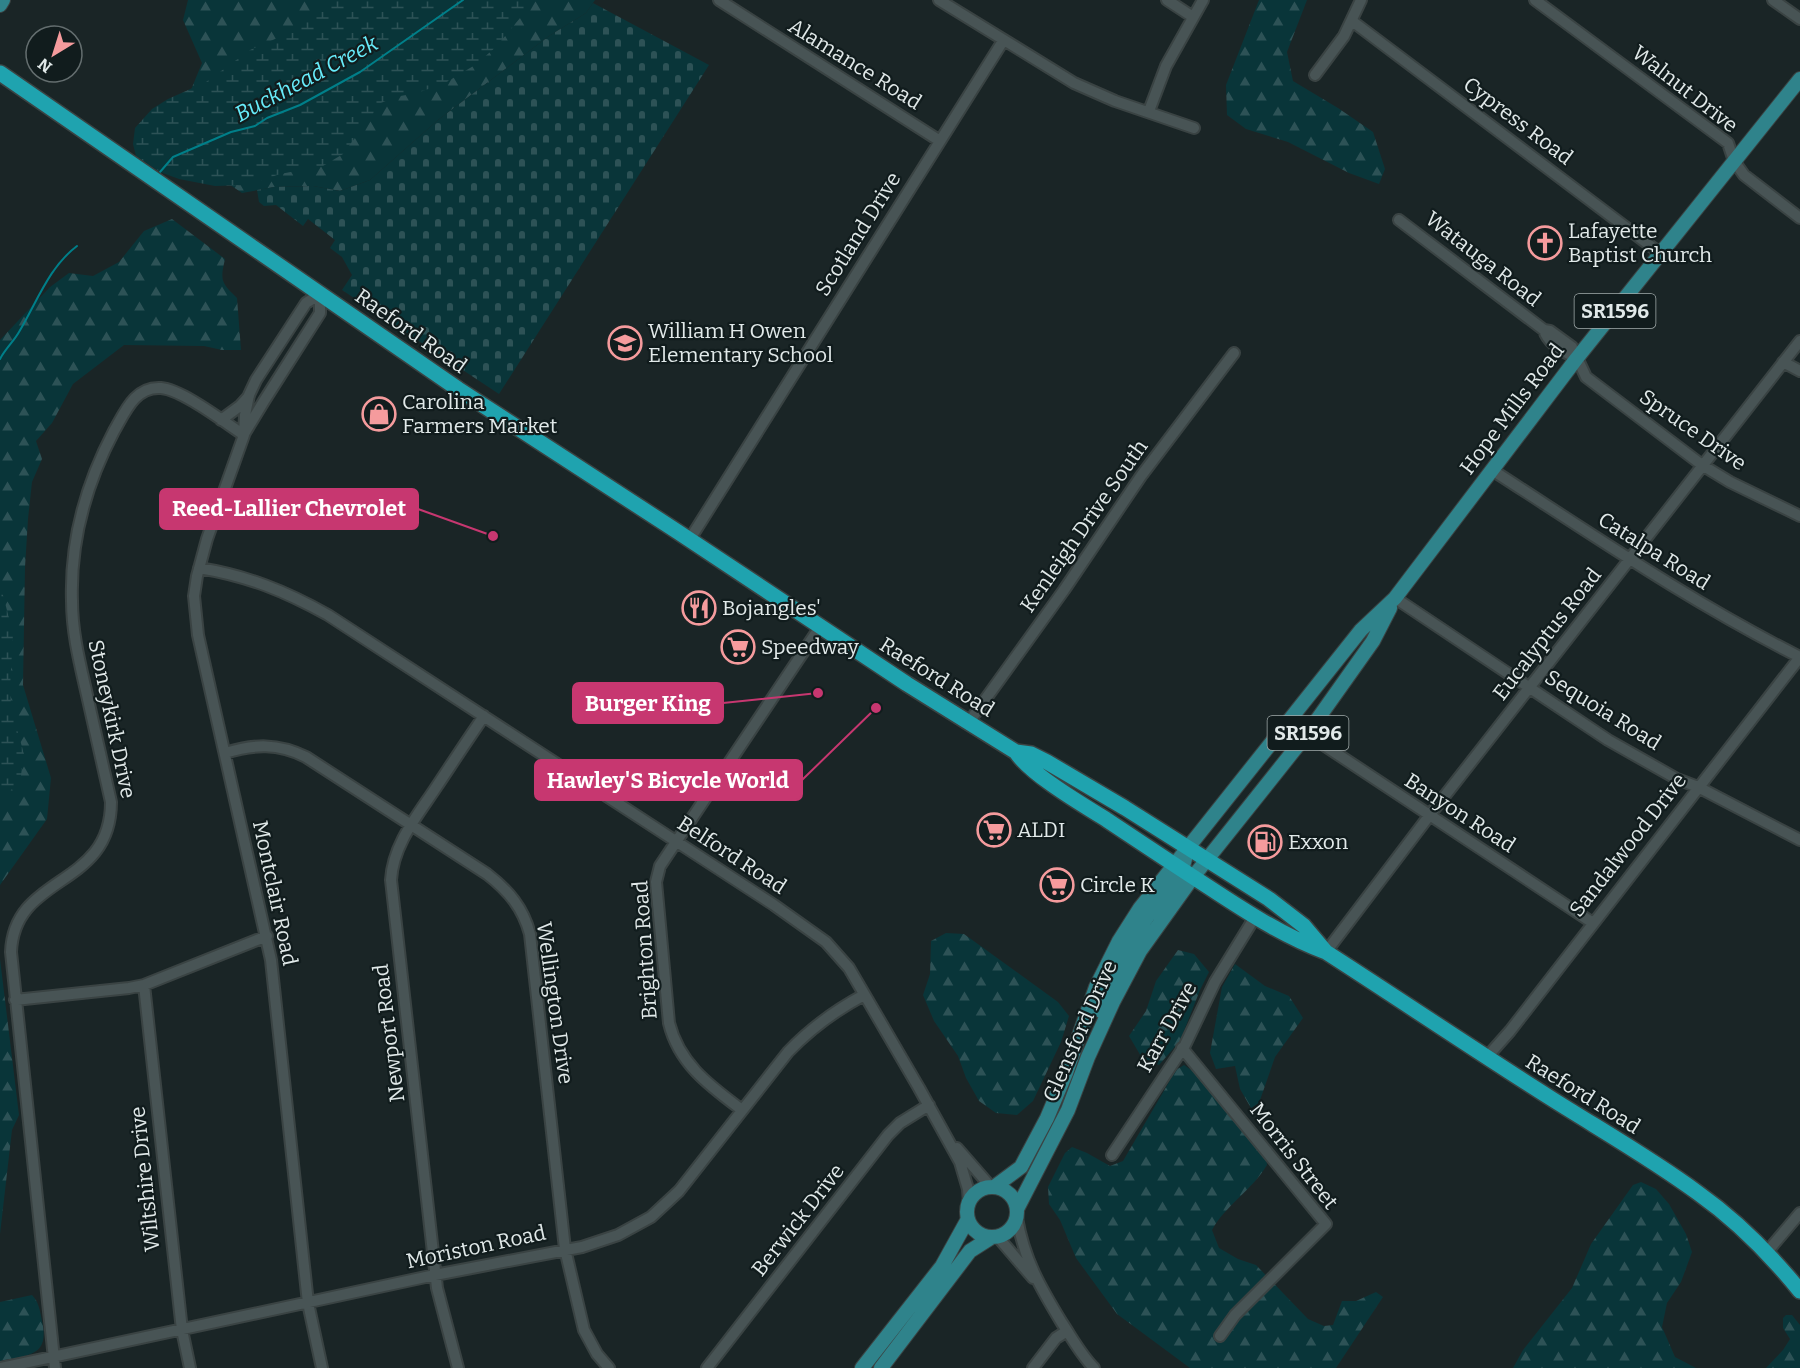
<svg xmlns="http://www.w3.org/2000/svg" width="1800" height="1368" font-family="Bitter,serif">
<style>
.forest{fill:url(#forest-firs)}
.wetland{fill:url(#wetland-marsh)}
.cemetery{fill:url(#cemetery-stones)}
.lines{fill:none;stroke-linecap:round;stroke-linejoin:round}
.stream{stroke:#007f89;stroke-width:2}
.minor-casing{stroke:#3a4343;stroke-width:14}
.major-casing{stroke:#3a4343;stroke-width:16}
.highway-casing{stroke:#3a4343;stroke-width:18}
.minor{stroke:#485455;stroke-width:10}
.major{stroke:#2f838b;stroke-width:14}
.highway{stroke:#1fa3af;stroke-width:15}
.labels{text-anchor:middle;stroke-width:4.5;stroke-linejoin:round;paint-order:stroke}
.shield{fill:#111c1d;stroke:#a3acac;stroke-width:1.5}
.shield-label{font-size:20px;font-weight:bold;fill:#e1e9e9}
.street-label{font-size:21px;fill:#e1e9e9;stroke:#111c1d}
.poi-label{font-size:21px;fill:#e1e9e9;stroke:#111c1d;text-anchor:start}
.water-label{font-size:22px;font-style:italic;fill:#67ecfa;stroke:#111c1d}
.leader{fill:none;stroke:#c73770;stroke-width:2}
.callout-dot{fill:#c73770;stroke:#111c1d;stroke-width:2}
.callout{fill:#c73770;stroke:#c73770;stroke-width:2}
.callout-label{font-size:22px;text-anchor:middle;font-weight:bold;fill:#fff}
</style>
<defs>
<pattern id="forest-firs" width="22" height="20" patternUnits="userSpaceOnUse" patternTransform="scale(1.5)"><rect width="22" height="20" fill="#093539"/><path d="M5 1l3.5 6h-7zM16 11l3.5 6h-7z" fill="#2d5256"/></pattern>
<pattern id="wetland-marsh" width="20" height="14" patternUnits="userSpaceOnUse" patternTransform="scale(1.5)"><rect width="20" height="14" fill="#093539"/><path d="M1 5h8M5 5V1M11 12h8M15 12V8" fill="none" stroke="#2d5256"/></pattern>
<pattern id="cemetery-stones" width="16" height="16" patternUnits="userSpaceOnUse" patternTransform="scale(1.5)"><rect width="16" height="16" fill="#093539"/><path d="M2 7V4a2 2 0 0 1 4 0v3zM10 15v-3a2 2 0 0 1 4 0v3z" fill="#2d5256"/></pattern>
</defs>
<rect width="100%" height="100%" fill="#1a2526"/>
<path class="forest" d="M188,0h407l-9,13 -37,23 -111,84 -68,60 -30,11 -27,-5 -39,1 -32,6 -44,-30 -12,-61 16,-39 -19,-43z
M1259,0h48l-20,52 6,29 45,27 35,24 12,37 -6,15 -30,-11 -61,-31 -42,-13 -19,-14 -1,-30z
M172,219l53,40c-5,21 -4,24 12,39l4,52h-19l-18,-4 -80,-1 -51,39 -21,39 -16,18 6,18 -10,23 -4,37 -3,48 -2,118 28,93 -4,41 -47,66v-545l50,-53 19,-14 24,3 26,-14 25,-31z
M946,933l18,1 94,68 11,14 -8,26 -28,59 -16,14 -21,-2 -17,-12 -13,-23 -8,-22 -24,-35 -11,-26 7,-21 1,-33z
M1178,950l16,4 15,18 -9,18 -20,51 -21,24 -17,-7 -13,-22 17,-25 10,-30z
M0,959l19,156 -7,15 -12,104z
M1235,964l30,22 24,10 14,22 -28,39 -16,46 -8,5 -11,-19 -5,-23 -19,3 -6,-16 12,-66z
M1184,1065l17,12 65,79 1,9c-15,25 -41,40 -55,65l7,18 19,11 18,6 52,54 16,7 9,-1 9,-24h14l20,-9 7,5 -47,71h-146l-73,-54 -41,-56 -16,-38 -11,-16 -1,-17 17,-34 7,-6 15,6 23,13 13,-5 53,-91z
M1641,1182l15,7 13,15 17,30 6,18 -11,30 -14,21 -5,24 13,30 21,11h-183l10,-18 49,-62 19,-44 42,-59z
M32,1295c7,7 8,16 10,26 8,36 -14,34 -42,40v-59z
M1786,1315h6l8,10v43h-34l17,-18 7,-11 -7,-11v-10z"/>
<path class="wetland" d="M337,0h198l-39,47 -21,18 -30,18 -28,10 -22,4 -14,6 -38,51 -20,12 -43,8 -33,11 -32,1 -36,-7 -19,-7 -24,-16 -3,-12 2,-16 17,-19 16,-10 38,-17 44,-32 34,-15z
M0,584l13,49 -3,55 1,20 13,46 -3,22 -14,20 -7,3z"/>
<path class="cemetery" d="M593,3l116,62 -210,329 -157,-104 10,-15 -10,-18 -12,-9 5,-8 -27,-21 -5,7 -27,-21 -12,1 -5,-4 -2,-12 17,-3 39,-1 27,5 30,-11 68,-60 111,-84 37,-23z"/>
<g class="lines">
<path class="stream" d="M160,172l13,-15 58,-25 24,-6 12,-8 33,-13 60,-33 103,-72
M0,359c5,-10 14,-18 19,-27 18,-30 30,-65 58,-86"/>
<g class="minor-casing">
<path id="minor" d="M719,0l221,141
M939,0l135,83 41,18 79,27
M1167,0l26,17
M1535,0l193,143 6,18 10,14 56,43
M1773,0l27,19
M1352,21l308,232
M1315,75l29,-39 17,-36
M1149,111l17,-45 37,-66
M1399,220l145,110 6,1 22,16 14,30 116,88 28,17 70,34
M320,294l-14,9 -50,77 -7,15 -4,20 -1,20 -37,104 -10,37 -3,20 4,39 73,325 37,343 14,65
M1544,330c4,14 21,23 33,28
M1783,362l17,9
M221,420l19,-14 9,-10
M244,434l20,-33 56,-88v-19
M1492,470c101,65 200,133 308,187
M690,539l313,-498
M199,568c49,8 86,23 129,47l446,290 52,37 23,26 70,120 41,74 8,27 1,14
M1395,598l213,142 69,39 21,8 102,53
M969,722l95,-132 77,-114 93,-123
M1307,734l286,189
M225,753c29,-9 53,-10 81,4l181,117c22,17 36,34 43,60l35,315 19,81 13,24 12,14
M1326,952l103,-136 371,-475
M144,985l38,345 8,38
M15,1000l114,-12 15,-3 123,-49
M1182,1048l144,176 -91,91 -15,21
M1487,1057l23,-26 290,-374
M742,1110c-32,-24 -63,-46 -73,-87l-13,-141 4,-16 16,-24 144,-215
M957,1148l34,39
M1112,1155l73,-110 30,-63 40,-65
M1017,1218c7,41 23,69 45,105 10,15 19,32 32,45
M997,1236l36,42
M1767,1252l33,-39
M1,1368l434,-93 147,-28 36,-12 33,-18 28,-26 109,-139c23,-24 46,-41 76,-57
M55,1368l-44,-416c3,-79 100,-63 100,-150 -8,-36 -16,-71 -24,-107 -7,-31 -15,-62 -15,-94 -2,-60 14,-117 42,-170 11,-19 21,-45 47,-43 22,2 63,34 83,47
M458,1368l-21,-80 -46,-408c2,-36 27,-65 46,-94 16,-24 31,-47 47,-70
M707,1368l181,-233 12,-12 29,-18
M1033,1368l23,-30 11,-7"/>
</g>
<g class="major-casing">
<path id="major" d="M0,5l3,-5
M1101,1011c8,-32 25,-64 44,-91 13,-19 35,-38 40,-61
M994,1187l27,-20 26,-49 19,-45 30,-86 23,-46 21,-33 221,-278 34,-32 182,-240 223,-279
M967 1212a25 25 0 1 1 50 0a25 25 0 1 1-50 0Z
M1017,1209l51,-99 20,-53 25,-55 27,-51 53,-74 114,-143 66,-93 17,-33
M862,1368l80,-102 26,-47
M881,1368l89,-117 22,-14"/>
</g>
<g class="highway-casing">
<path id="highway" d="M0,73l458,316 220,143 229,152 109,68 15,2 16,8 78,46 144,91 35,27 22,26
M1016,752c14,22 67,53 91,68 33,22 66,44 100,66 38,25 76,50 119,66 76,49 150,99 226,147 49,31 100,60 146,94 38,27 72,61 102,98"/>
</g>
<use href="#minor" class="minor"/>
<use href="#major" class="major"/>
<use href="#highway" class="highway"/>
</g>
<defs>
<g id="church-ring" transform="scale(1.725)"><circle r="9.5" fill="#111c1d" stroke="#f59b9d" stroke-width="1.5"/><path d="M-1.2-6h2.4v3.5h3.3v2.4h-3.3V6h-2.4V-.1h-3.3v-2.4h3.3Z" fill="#f59b9d"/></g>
<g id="school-ring" transform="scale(1.725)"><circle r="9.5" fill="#111c1d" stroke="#f59b9d" stroke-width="1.5"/><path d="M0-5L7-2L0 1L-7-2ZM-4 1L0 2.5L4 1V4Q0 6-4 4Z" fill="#f59b9d"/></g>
<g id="shop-ring" transform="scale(1.725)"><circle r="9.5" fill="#111c1d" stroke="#f59b9d" stroke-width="1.5"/><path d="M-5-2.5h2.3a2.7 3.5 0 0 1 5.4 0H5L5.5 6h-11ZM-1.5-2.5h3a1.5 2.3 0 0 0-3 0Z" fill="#f59b9d"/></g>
<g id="restaurant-ring" transform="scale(1.725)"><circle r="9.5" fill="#111c1d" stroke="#f59b9d" stroke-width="1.5"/><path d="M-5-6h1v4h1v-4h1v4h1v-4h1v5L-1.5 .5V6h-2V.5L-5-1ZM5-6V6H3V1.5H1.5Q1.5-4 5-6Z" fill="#f59b9d"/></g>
<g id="supermarket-ring" transform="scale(1.725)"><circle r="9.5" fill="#111c1d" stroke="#f59b9d" stroke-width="1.5"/><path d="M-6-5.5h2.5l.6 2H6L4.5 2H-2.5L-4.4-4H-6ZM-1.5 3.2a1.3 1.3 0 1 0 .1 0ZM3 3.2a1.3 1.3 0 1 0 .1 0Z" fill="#f59b9d"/></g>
<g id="fuel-ring" transform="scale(1.725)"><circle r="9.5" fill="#111c1d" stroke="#f59b9d" stroke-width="1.5"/><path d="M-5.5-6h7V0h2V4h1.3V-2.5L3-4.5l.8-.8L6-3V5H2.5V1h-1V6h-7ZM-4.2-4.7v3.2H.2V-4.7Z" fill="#f59b9d"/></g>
</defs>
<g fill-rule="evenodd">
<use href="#church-ring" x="1545" y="243"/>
<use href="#school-ring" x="625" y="343"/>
<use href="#shop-ring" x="379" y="414"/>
<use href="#restaurant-ring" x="699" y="608"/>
<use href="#supermarket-ring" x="738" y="647"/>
<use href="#supermarket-ring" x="994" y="830"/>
<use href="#fuel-ring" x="1265" y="842"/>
<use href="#supermarket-ring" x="1057" y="885"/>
</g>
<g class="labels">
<g class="shield">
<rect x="1574.5" y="294" width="81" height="34" rx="4.5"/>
<rect x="1267.5" y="716" width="81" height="34" rx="4.5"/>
</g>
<g class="shield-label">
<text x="1615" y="318">SR1596</text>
<text x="1308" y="740">SR1596</text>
</g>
<g class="street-label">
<text transform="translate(855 64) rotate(32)" y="7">Alamance Road</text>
<text transform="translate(1685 89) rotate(38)" y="7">Walnut Drive</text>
<text transform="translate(1518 121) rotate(37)" y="7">Cypress Road</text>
<text transform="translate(858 234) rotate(-58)" y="7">Scotland Drive</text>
<text transform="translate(1483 259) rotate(38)" y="7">Watauga Road</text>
<text transform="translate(411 331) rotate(35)" y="7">Raeford Road</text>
<text transform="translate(1512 409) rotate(-53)" y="7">Hope Mills Road</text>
<text transform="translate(1693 430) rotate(35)" y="7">Spruce Drive</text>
<text transform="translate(1084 526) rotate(-55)" y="7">Kenleigh Drive South</text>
<text transform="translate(1654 551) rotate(32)" y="7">Catalpa Road</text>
<text transform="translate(1547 634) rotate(-52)" y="7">Eucalyptus Road</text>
<text transform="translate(937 677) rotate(32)" y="7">Raeford Road</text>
<text transform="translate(1603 710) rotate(32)" y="7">Sequoia Road</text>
<text transform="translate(112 719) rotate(78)" y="7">Stoneykirk Drive</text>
<text transform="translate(1460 813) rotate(33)" y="7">Banyon Road</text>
<text transform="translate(1628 845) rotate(-52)" y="7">Sandalwood Drive</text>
<text transform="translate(732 855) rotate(33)" y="7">Belford Road</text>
<text transform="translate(275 893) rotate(78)" y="7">Montclair Road</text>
<text transform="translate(645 950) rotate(-94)" y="7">Brighton Road</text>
<text transform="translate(555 1003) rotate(82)" y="7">Wellington Drive</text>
<text transform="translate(1167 1027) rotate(-61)" y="7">Karr Drive</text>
<text transform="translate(1080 1031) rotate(-66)" y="7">Glensford Drive</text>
<text transform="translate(389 1033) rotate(-97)" y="7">Newport Road</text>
<text transform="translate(1583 1094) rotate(32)" y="7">Raeford Road</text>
<text transform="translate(1294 1156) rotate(52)" y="7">Morris Street</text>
<text transform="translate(145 1179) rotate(-96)" y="7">Wiltshire Drive</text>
<text transform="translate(798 1220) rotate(-52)" y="7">Berwick Drive</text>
<text transform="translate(476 1247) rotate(-12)" y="7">Moriston Road</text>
</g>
<g class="poi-label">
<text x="1568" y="238">Lafayette<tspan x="1568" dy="24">Baptist Church</tspan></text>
<text x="648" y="338">William H Owen<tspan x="648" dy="24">Elementary School</tspan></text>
<text x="402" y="409">Carolina<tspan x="402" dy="24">Farmers Market</tspan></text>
<text x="722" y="615">Bojangles'</text>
<text x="761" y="654">Speedway</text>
<text x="1017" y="837">ALDI</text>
<text x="1288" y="849">Exxon</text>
<text x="1080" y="892">Circle K</text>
</g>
<g class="water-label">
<text transform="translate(306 78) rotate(-28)" y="8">Buckhead Creek</text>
</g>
</g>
<path class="leader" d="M493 536L418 509M818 693L723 703M876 708L802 780"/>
<g class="callout-dot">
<circle cx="493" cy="536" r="6"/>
<circle cx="818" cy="693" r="6"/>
<circle cx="876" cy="708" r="6"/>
</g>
<g class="callout">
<rect x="160" y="489" width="258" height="40" rx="6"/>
<rect x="573" y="683" width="150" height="40" rx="6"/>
<rect x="535" y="760" width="267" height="40" rx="6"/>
</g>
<g class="callout-label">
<text x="289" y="516">Reed-Lallier Chevrolet</text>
<text x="648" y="711">Burger King</text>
<text x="668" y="788">Hawley'S Bicycle World</text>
</g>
<g transform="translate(54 54) rotate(218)"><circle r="28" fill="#111c1d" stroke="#646e6f" stroke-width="1.5"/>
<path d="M0-4.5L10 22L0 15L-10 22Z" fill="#f59b9d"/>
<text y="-9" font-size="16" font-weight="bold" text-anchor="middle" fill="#e1e9e9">N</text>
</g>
</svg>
